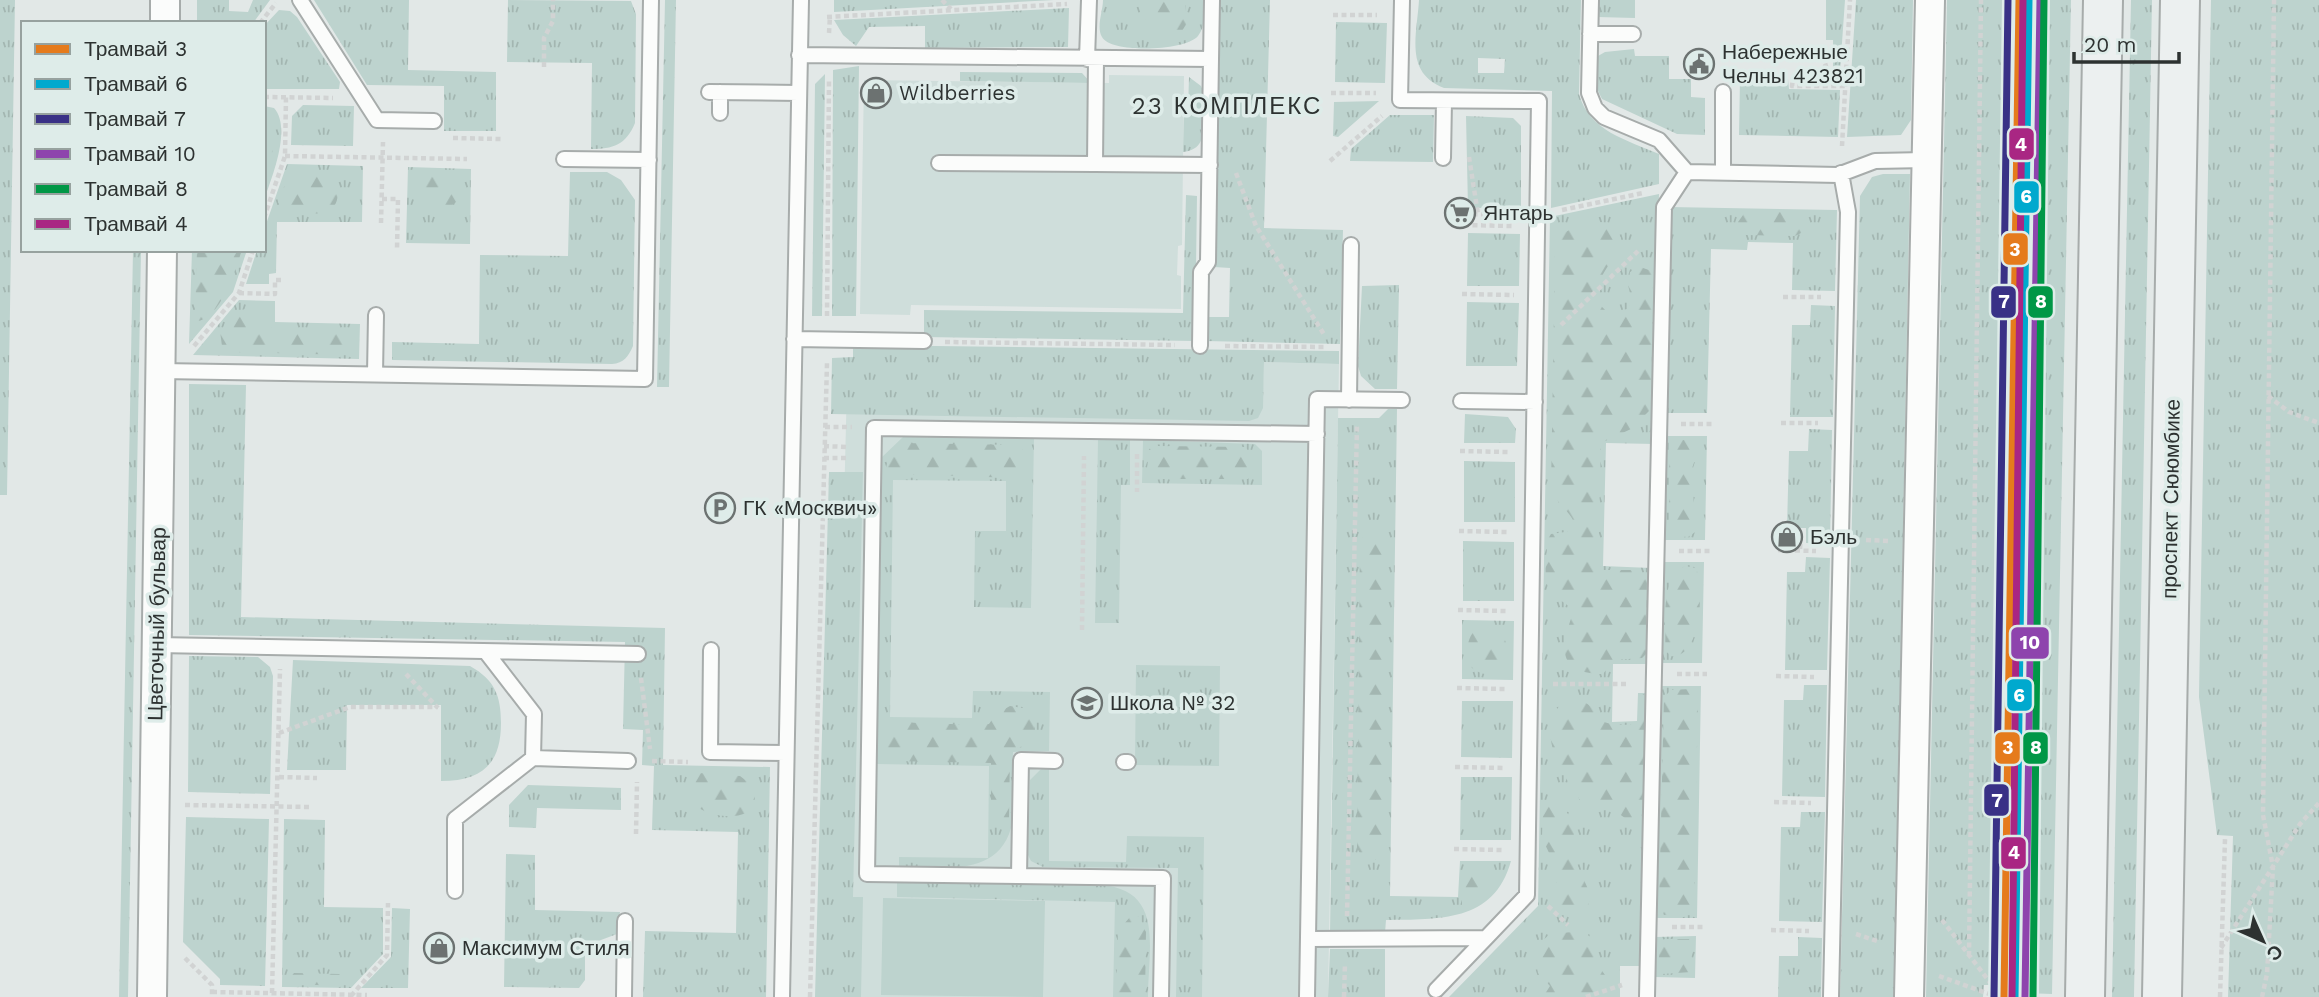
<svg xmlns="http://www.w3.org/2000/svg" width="2319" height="997" font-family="'Work Sans',sans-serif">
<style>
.built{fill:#cfdedb}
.grass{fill:url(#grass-tufts);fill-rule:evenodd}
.forest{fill:url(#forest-firs)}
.green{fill:#bdd3ce}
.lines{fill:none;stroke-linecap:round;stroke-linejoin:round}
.lane-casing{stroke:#a7acab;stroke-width:18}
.street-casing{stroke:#a7acab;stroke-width:32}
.secondary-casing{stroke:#a7acab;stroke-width:42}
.path{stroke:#d1d3d3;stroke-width:4.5;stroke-dasharray:5 3.5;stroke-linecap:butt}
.lane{stroke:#fbfcfb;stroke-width:14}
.street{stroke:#fbfcfb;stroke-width:28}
.secondary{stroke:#ecf0f0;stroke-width:38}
.tram-1-casing{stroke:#deece9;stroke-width:12}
.tram-2-casing{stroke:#deece9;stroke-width:12}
.tram-3-casing{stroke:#deece9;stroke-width:12}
.tram-4-casing{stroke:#deece9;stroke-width:12}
.tram-5-casing{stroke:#deece9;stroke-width:12}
.tram-6-casing{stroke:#deece9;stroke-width:12}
.tram-1{stroke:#e57b1c;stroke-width:7}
.tram-2{stroke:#00a9ce;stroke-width:7}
.tram-3{stroke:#393186;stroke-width:7}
.tram-4{stroke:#8e44ad;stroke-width:7}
.tram-5{stroke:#009746;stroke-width:7}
.tram-6{stroke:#a92683;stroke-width:7}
.labels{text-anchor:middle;stroke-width:7;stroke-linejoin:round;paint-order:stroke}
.poi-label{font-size:21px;fill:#2d3231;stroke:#deece9;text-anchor:start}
.street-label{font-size:21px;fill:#2d3231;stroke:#deece9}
.quarter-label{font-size:24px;letter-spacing:2px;fill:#2d3231;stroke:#deece9}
.line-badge{stroke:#deece9;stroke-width:2.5}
.badge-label{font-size:19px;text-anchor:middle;font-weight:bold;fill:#fff}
</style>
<defs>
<pattern id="grass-tufts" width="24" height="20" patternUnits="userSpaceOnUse" patternTransform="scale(1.75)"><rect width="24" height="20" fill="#bdd3ce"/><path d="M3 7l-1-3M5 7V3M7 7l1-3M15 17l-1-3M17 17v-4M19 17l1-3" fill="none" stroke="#a3b6b1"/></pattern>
<pattern id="forest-firs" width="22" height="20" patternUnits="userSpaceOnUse" patternTransform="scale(1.75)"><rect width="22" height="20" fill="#bdd3ce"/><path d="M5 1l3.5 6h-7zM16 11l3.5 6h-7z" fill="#a3b6b1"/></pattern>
</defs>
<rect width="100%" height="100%" fill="#e2e8e7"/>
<path class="built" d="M1109,75l75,1 -2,169 -4,1 -1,29 4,1v33l-270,-4 -1,10 -50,-1 4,-234 245,3z
M1264,362l75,2 -11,633h-496l15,-614 416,6z"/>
<path class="grass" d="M0,0h15l-8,495h-7z
M197,0h32v11l19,1 5,-12h17l-17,23h-56z
M314,0h95l-1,70 88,2v59h-52v-45l-77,-1z
M508,0l123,1 5,13 -1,109c-9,22 -22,26 -44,26l1,-86 -85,-1z
M665,0h11l-7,387h-12z
M834,0h220l-220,12z
M1103,0h102c-1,13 1,26 -7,36 -12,15 -87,18 -96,1 -6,-10 1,-26 1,-37z
M1220,0h50l-6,228 79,2 -3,114 -135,-3v-24h24l1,-49 -16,-1z
M1419,0h162l-2,94c10,37 48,46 80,60v30l-108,24 1,-117 -108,-3c-40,-15 -27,-53 -25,-88zM1478,58l27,1 -1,14h-26z
M1598,0h37v18l-38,-1z
M1826,0h19l-5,71 -7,-1v-30h-7z
M1856,0h57l-2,120 -10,15 -54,2z
M1947,0h67l-17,985h-13l-1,12h-57z
M2039,0h32l-19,994 -25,-1z
M2131,0h21l-18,997h-22z
M2211,0h108v997h-91l5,-161 -16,-1 -18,-138z
M1069,8l-1,39 -143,1v-22l-56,1 -13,19 -13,-11 -9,-15z
M279,10l11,1 7,6 43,65 -1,7h-75v-63z
M1336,22l51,1 -2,60 -50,-1z
M1634,49l1,7h34v23h22v18l14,1v37l-28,-1 -75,-35 -4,-8v-35l7,-4z
M859,66l-3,250h-24l1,-246z
M960,72l122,1 9,10 -131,-2z
M825,74l-3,242h-10l3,-232z
M1189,77l12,9 3,7c-1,22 8,57 -21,59l1,-42h4z
M1740,79h48l1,10 51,1 -2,47 -99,-2z
M1379,101l-41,36 -5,-1 1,-34z
M303,105l51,1 -1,40 -62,-1 1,-29z
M264,106l10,2c18,20 -2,69 -10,92z
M1390,115h44l-1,47 -83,-1 1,-12z
M1466,116l47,2 8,8v82h-53z
M287,164l76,2 -1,56h-85l-1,51 -7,1v10h-23l11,-34h7v-20z
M408,167l63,2 -1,75 -64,-1z
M570,172h37l14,8 14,20 -2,146c-5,11 -9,17 -21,18l-220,-4v-18l87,2 1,-89 88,1z
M1883,174h27l-16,823h-54l20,-801 12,-19z
M1659,194l-5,250 -48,-1 -3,123 48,2 -2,96h-36l-1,58 25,-1 1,-28h10l-6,273h-22v31h-171l89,-91 12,-689z
M1186,195l11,1 -2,145 -271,-4v-27l259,3z
M1670,207l167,3 -2,81 -43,-1 1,-47 -45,-1 -1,8 -36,-1 -4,164h-41z
M1468,233l52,1 -1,52h-52z
M133,250h8l-13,747h-9z
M192,250h55l-14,42 -44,52z
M1399,285l-2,104h-22l-14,-13 -3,-10 4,-80z
M239,300l36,1v21l85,2 -1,35 -166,-4z
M1467,302l52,1 -2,63h-51z
M1811,305l24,1 -2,111h-43l2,-92h18z
M853,345l486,6v13l-75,-2 -1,46 -5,10 -9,3 -418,-7 1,-56 21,-1z
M189,384l57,1 -5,232 424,11 -2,137 107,2 -4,230h-123l2,-66 91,2 2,-101 -86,-2 2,-64 -12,-1 1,-35 -20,-1 2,-87 -436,-7z
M1388,409h9l-7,487 68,1 2,-36h51c-17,62 -73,58 -125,59l-1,13h-55l8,-515h41z
M1465,414l43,3 8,12 -1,14h-51z
M1809,429l23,1 -2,114 -24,-1v-15h-19l2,-77h19z
M1665,436h42l-2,104h-42z
M903,437l131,1 -3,170 -57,-1 1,-76h31v-50l-113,-1 -3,237 82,1 1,-27 77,1 -1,59 -36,1 -2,76c-14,50 -71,39 -112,39v-10l89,1 1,-92 -113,-2 5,-306z
M1098,439l32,1v45h-9l-2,138h-24z
M1143,440l112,4 7,7v34l-120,-2z
M1464,461l51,1v60h-51z
M829,472h34l-10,425h10l-2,100h-46z
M1463,541l51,1v59h-51z
M1806,557l24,1 -3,112h-42l2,-98h18z
M1663,562h41l-2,101h-41z
M1462,620l52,1 -1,59 -51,-1z
M189,656l69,1 12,10 3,9 -3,118 -82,-2z
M293,660l177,6c25,14 31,30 31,57 0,41 -19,58 -60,58v-76h-94l-1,65h-59z
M1136,665l84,1 -1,100 -84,-1z
M1804,685h23l-2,112 -43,-1 2,-96h19z
M1660,686h41l-4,232h-41z
M1462,701h51l-1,57 -51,-1z
M1042,768l7,1v92l77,1 1,-26 77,1 -2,160h-26l2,-129 -135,-1 -12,-6 -3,-6 2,-75z
M1461,777h51l-1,63h-51z
M528,785l93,3v22l-84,-2 -1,20 -27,-1v-22z
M1801,812h24l-3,110 -43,-1 2,-94h19z
M186,817l83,2 -4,167 -45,-1v-6l-37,-37z
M284,819l41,1 -1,87 59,1v46l-32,34 -69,-1z
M506,854l29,1v55l85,2 -3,22 -32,12v34l-6,8 -75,-1z
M897,880l203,5c65,4 48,64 48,112h-35l2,-95 -218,-5z
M392,908l18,1 -2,79h-47l30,-31z
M1696,936l-1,42 -41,-1 1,-40z
M1798,937l24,1 -1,59h-43l1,-41h19z
M1330,949h55v48h-57z"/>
<path class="forest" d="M1137,0h48l2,23 -7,11 -14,3c-14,-8 -26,-20 -29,-37z
M264,112c18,16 7,51 0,70z
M298,170l27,1 10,8c2,8 5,20 -1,27 -9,12 -50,10 -56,-4l9,-23z
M418,170c18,1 34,-1 45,15l-2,13 -10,8c-17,-2 -56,-13 -33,-36z
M1746,211l50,1 5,2 4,12 -4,7 -6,3 -49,-1 -7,-6 -1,-7z
M1599,222l13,3 9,13 1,9c-13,18 -42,49 -11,67l16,-5 5,-8 -4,-16 2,-13 10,-5 9,3 4,5 -2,134 -20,20 -30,14 -3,120 5,7h36l8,6 -1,78 -4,4 -28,2 -11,14c-46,-1 -43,-25 -30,-61 -5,-11 -13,-11 -20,-18 -12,-13 -6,-39 -5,-56l3,-5 21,-3 2,-9c-6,-13 -18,-19 -23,-32l4,-241c4,-22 25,-22 44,-27z
M197,250h45c-7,20 -20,65 -43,71l-4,-5z
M245,309l12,2 16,18 77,2 5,6 1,10 -7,8 -119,-3 -8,-6 -2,-15 15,-18z
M1677,440h12l8,14 -7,20c7,19 0,36 8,56l-10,7 -15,-1 -4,-6v-84z
M902,443l116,2 13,13 -1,12 -11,8 -127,-4 -6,-6 2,-9z
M1157,446l88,1 10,12 -3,16 -4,4h-87l-14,-9 2,-21z
M1371,529l9,2 8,10v307c-7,10 -12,15 -25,11l-6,-11 3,-308z
M1685,566l11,2c8,20 6,92 -26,88l-5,-8c2,-27 -6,-68 20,-82z
M1487,626c24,5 23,29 14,48 -15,2 -24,0 -34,-11 0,-18 0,-34 20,-37z
M1690,689l8,10 -4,207 -3,6 -27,3 -5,-10 5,-208 7,-7z
M1644,694l3,4 -4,115 -6,7 -8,1 -15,-11 -32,-7c-20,-29 -52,-77 -14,-105 17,2 25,7 33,23 10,4 27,6 37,1l1,-25z
M1010,706l13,2 11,14v16l-7,7 -17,5 -1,69 -9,7 -9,-7v-56l-98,-2c-15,-7 -13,-22 -7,-36l6,-3 87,3 10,-1 7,-10z
M699,773l41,3 13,10c1,5 3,12 1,17 -5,20 -44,14 -56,4 -9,-7 -11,-14 -12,-25z
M1552,800c19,9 27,31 19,51l21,47 -9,15 -8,3 -15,-11 -5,-17 4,-14 -17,-36 1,-29z
M1476,868l22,9 1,7 -17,17 -14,8 -6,-1v-27l4,-9z
M1130,917h9l7,14 -1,66h-29l2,-66z
M1584,931l9,9 2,21 15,21 3,15h-70l7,-11 -12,-13 -2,-13 5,-18 9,-8z
M1665,939h24l3,3 -1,30 -29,2 -3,-3v-30z
M294,973l45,1 6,6 -5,6 -46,-2 -5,-5z"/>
<path class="green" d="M883,898l162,3 -2,96 -162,-2z"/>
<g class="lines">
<g class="lane-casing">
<path id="lane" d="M300,0l77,120 57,1
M1591,0l-2,93 6,15 9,9 55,23 28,32 151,3 37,-14 51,-1
M1590,34h43
M799,55l412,4 1,-59
M1087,59l2,-59
M1096,59l-1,105 115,1
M709,92l90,1
M720,113v-21
M1443,158l1,-57
M564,159l85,1
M939,163l156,1
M1723,172v-80
M794,339l130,2
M1200,346l1,-74 7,-10 3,-203
M160,371l485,8 6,-379
M375,374l1,-59
M1349,400l2,-155
M1461,401l74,1
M156,645l482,9
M711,650l-1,102 76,1
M486,652l48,62 -1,44 95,3
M1124,762h4
M1019,876l2,-116 34,1
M455,891v-72l78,-61
M1308,939l178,-1 41,-43 12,-794 -139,-1 2,-100
M1436,990l50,-52
M624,997l1,-76
M782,997l19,-997
M1161,997l2,-119 -296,-4 7,-446 443,6
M1307,997l10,-598 85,1
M1647,997l17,-790 23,-35
M1831,997l17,-785 -7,-39"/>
</g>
<g class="street-casing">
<path id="street" d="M165,23v-23
M152,997l10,-747
M1909,997l21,-997"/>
</g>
<g class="secondary-casing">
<path id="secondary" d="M2085,997l18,-997
M2162,997l18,-997"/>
</g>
<path class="path" d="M942,0l9,9
M1333,15h44
M827,17l240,-13
M260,23l16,-20
M829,33l1,-17
M1828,65l-3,1 -1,12h-31l-1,8h53
M544,67v-29l9,-17v-21
M1827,76v2h18
M1331,93h45
M264,97l69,1
M453,138l48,1
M1842,146l8,-146
M285,156l182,3
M1469,157l9,57
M1330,161l52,-45
M1236,173l20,53 69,110
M382,199h16l-1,50
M1562,210l81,-17
M1464,214l48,1
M264,218l21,-62 1,-59
M381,223l2,-81
M1464,225l48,1
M239,293l36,1v-14h7
M1462,294l52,1
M1783,297h38
M827,316l2,-236
M1561,325l77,-74
M945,342l230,3
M194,346l45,-53 14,-43
M1225,346l100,1
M2268,396l21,16 30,11
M1781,423h37
M1681,424h31
M825,427h27
M824,446l22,1
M1460,451l48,1
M1137,454v38
M824,458h22
M1459,531l48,1
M1796,532h5l-1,18
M1866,540l23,1
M1778,550l38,1
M1679,551h31
M1458,610l48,1
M1082,630l2,-174
M406,674l32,34
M1677,674h30
M1776,676l38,1
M641,678l9,71
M1553,684h75
M1457,688l48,1
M279,733l71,-26h88
M652,761l36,1
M1455,767l49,1
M279,777l38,1
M1774,802l37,1
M185,805l125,2
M636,834l1,-52
M1454,849l48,1
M1548,906l20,19
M1347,916l10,-492
M1942,920l50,65v11
M1672,927h31
M1771,930l38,1
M1856,934l21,7
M2221,948l79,-124 19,-21
M1969,956l12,-956
M185,958l27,27v12
M1939,976l53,19
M212,992l155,3
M272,993l8,-324
M351,996l36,-41 1,-52
M810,997l17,-634
M1344,997l1,-34
M1586,997l36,-12
M2220,997l5,-158
M2262,997l5,-23 6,-107 -10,-52 11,-815"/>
<use href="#lane" class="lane"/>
<use href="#street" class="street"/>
<use href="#secondary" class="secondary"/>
<g class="tram-1-casing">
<path id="tram-1" d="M2004,997l15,-997"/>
</g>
<g class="tram-2-casing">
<path id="tram-2" d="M2015,997l14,-997"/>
</g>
<g class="tram-3-casing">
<path id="tram-3" d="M1994,997l14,-997"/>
</g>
<g class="tram-4-casing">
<path id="tram-4" d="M2025,997l15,-997"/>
</g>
<g class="tram-5-casing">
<path id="tram-5" d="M2033,997l11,-997"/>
</g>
<g class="tram-6-casing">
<path id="tram-6" d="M2012,997l11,-997"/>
</g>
<use href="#tram-1" class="tram-1"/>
<use href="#tram-2" class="tram-2"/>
<use href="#tram-3" class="tram-3"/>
<use href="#tram-4" class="tram-4"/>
<use href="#tram-5" class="tram-5"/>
<use href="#tram-6" class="tram-6"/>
</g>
<defs>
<g id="civic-ring" transform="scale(1.575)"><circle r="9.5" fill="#deece9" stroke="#6c7271" stroke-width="1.5"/><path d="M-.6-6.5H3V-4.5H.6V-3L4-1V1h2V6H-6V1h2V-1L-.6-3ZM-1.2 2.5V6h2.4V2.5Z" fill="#6c7271"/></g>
<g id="shop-ring" transform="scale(1.575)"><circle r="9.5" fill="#deece9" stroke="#6c7271" stroke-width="1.5"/><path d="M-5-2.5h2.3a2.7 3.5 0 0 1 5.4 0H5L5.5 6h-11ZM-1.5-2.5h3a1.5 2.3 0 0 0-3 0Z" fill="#6c7271"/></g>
<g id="supermarket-ring" transform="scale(1.575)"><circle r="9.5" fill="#deece9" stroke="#6c7271" stroke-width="1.5"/><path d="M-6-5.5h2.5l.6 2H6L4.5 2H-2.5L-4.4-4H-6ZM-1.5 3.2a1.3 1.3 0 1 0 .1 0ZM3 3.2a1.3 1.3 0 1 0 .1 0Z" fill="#6c7271"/></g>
<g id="parking-ring" transform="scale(1.575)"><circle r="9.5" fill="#deece9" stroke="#6c7271" stroke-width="1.5"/><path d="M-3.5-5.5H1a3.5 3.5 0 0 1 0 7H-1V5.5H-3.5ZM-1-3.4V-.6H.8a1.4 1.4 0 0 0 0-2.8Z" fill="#6c7271"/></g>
<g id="school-ring" transform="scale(1.575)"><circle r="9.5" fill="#deece9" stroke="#6c7271" stroke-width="1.5"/><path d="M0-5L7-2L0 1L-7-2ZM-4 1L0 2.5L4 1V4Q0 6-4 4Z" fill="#6c7271"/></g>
</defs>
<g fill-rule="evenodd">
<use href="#civic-ring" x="1699" y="64"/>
<use href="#shop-ring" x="876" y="93"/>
<use href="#supermarket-ring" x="1460" y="213"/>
<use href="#parking-ring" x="720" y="508"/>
<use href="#shop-ring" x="1787" y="537"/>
<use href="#school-ring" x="1087" y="703"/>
<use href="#shop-ring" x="439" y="948"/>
</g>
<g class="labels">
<g class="poi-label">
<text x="1722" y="59">Набережные<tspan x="1722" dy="24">Челны 423821</tspan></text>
<text x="899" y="100">Wildberries</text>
<text x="1483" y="220">Янтарь</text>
<text x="743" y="515">ГК «Москвич»</text>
<text x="1810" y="544">Бэль</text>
<text x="1110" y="710">Школа № 32</text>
<text x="462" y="955">Максимум Стиля</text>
</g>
<g class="street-label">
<text transform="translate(2171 499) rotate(-89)" y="7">проспект Сююмбике</text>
<text transform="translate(157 624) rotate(-89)" y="7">Цветочный бульвар</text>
</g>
<g class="quarter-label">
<text x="1227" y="114">23 КОМПЛЕКС</text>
</g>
</g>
<g class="line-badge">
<rect x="2008" y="127" width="27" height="34" rx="7" fill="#a92683"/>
<rect x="2013" y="180" width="27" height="34" rx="7" fill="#00a9ce"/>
<rect x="2002" y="232" width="27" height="34" rx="7" fill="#e57b1c"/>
<rect x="1990" y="285" width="27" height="34" rx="7" fill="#393186"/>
<rect x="2027" y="285" width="27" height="34" rx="7" fill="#009746"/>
<rect x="2010" y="626" width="40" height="34" rx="7" fill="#8e44ad"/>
<rect x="2006" y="678" width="27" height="34" rx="7" fill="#00a9ce"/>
<rect x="1994" y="731" width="27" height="34" rx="7" fill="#e57b1c"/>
<rect x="2022" y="731" width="27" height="34" rx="7" fill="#009746"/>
<rect x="1983" y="783" width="27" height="34" rx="7" fill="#393186"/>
<rect x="2000" y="836" width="27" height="34" rx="7" fill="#a92683"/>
</g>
<g class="badge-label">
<text x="2021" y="151">4</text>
<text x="2026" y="203">6</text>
<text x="2015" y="256">3</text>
<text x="2004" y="308">7</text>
<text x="2041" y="308">8</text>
<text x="2030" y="649">10</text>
<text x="2019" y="702">6</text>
<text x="2008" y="754">3</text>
<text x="2036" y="754">8</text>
<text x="1997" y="807">7</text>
<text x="2014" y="859">4</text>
</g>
<rect x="21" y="21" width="245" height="231" fill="#deece9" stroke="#97a29f" stroke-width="2"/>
<rect x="35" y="44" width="35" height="10" fill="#e57b1c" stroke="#97a29f" stroke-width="2"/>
<text x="84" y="56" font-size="21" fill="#2d3231">Трамвай 3</text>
<rect x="35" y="79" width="35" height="10" fill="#00a9ce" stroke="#97a29f" stroke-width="2"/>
<text x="84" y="91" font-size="21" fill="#2d3231">Трамвай 6</text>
<rect x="35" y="114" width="35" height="10" fill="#393186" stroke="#97a29f" stroke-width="2"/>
<text x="84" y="126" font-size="21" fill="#2d3231">Трамвай 7</text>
<rect x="35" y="149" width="35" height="10" fill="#8e44ad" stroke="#97a29f" stroke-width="2"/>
<text x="84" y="161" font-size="21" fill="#2d3231">Трамвай 10</text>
<rect x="35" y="184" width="35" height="10" fill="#009746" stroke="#97a29f" stroke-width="2"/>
<text x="84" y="196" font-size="21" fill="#2d3231">Трамвай 8</text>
<rect x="35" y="219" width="35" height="10" fill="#a92683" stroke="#97a29f" stroke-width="2"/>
<text x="84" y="231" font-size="21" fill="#2d3231">Трамвай 4</text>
<g transform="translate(2263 941) rotate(135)" stroke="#deece9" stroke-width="5" paint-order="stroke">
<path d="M0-5L12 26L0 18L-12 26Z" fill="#2d3231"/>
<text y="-10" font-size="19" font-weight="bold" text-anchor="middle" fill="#2d3231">С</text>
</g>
<path d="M2074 52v10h105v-10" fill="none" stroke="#2d3231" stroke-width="3.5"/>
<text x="2084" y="52" font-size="21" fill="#2d3231" stroke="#deece9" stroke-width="5" paint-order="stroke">20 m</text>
</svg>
